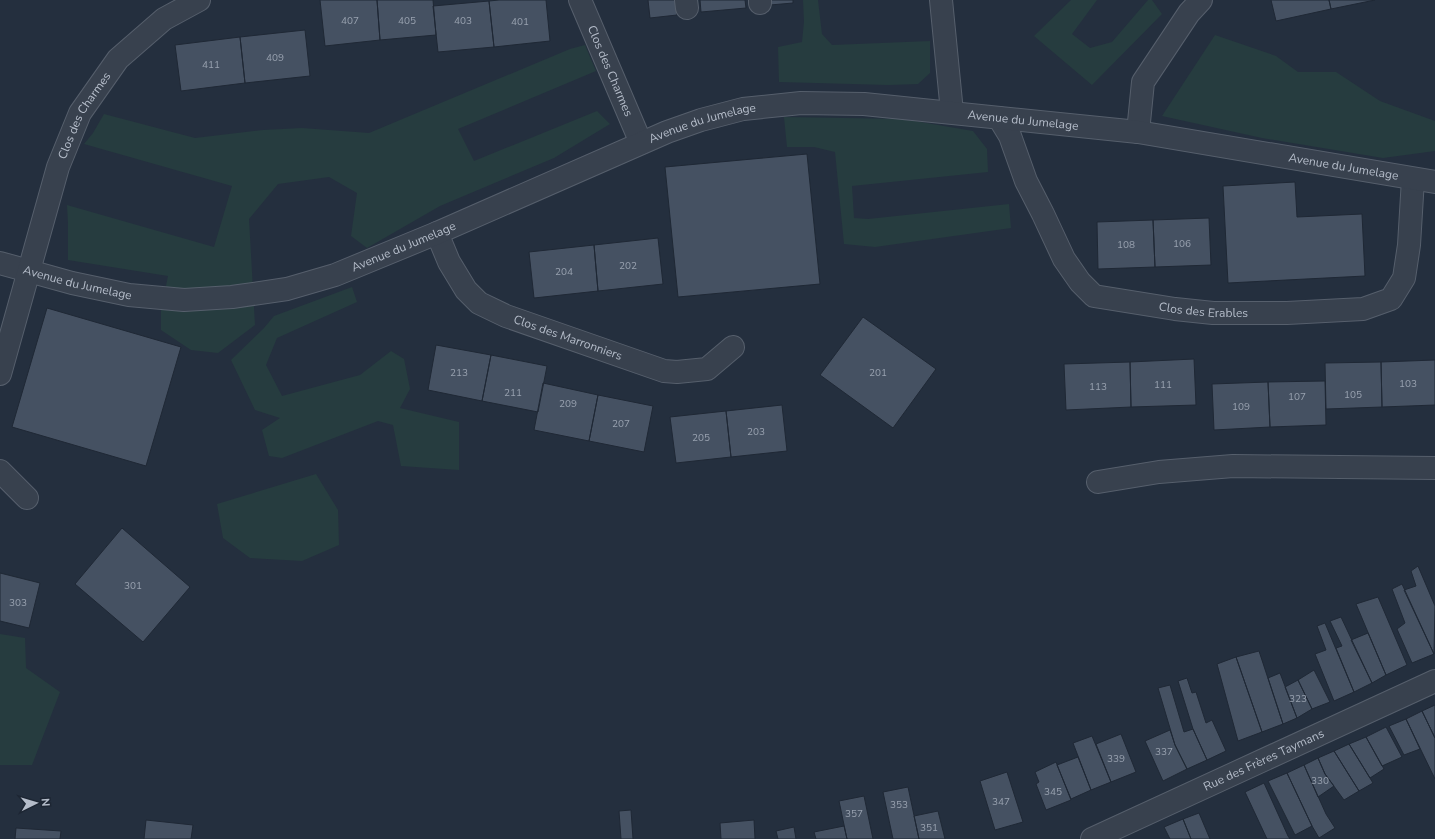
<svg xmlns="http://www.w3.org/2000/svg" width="1435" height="839" font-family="'Nunito Sans',sans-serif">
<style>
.green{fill:#263c3f}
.building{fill:#455162;stroke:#1f2835}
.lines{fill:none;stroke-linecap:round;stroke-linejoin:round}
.minor-casing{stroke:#565f6c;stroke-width:24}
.minor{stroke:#38414e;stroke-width:22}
.labels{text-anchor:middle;stroke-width:3.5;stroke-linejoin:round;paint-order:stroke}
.number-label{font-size:10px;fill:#98a1af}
.street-label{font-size:12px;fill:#b4bcc9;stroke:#1d2633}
</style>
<rect width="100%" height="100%" fill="#242f3e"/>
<path class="green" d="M803,0h15l4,34 10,11 98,-4v32l-12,11 -30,1 -109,-3 -1,-35 24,-5 2,-20z
M1071,0h26l-25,34 18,14 22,-6 36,-42h4l10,14 -70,71 -58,-49z
M1215,35l61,21 22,16h38l44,29 55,20v30l-52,7 -121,-20 -100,-22z
M585,45l11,26 -138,58 16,32 123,-50 13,13 -56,34 -114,48 -73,42 -16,-12 6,-43 -28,-16 -51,7 -29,35 6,106 -37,28 -27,-3 -30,-20v-19l7,-35 -100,-16v-37l-1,-18 147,42 18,-61 -148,-42 9,-11 11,-19 91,24 68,-8 39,-2 67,5 201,-84z
M784,117l119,2 70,12 14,18 1,23 -136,14 2,32 14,1 141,-15 2,24 -136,19 -31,-3 -9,-92 -21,-5h-27z
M352,287l5,15 -80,36 -11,27 16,31 78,-21 31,-24 13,8 6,30 -10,19 59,14v48l-58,-4 -8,-41 -15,-4 -96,37 -13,-2 -7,-26 18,-12 -25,-8 -24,-50 33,-32 10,-12z
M316,474l22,36 1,35 -37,16 -52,-3 -27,-20 -6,-34z
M0,634l25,4 1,30 34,24 -28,73h-32z"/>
<path class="building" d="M320,0h57l3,40 -55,6z
M377,0h56l3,35 -56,5z
M499,0h47l4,41 -56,6 -5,-46z
M648,0h28l1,15 -27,3z
M700,0h45l1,8 -45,4z
M769,0h24v3l-23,2z
M1271,0h58l2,9 -55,12z
M1329,0h46l-44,9z
M489,1l5,46 -56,5 -5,-46z
M305,30l5,46 -65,7 -5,-46z
M240,37l5,46 -64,8 -6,-46z
M807,154l13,130 -142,13 -13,-130z
M1295,182l2,35 65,-3 3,62 -137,7 -5,-97z
M1209,218l2,47 -56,2 -2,-47z
M1153,220l2,47 -57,2 -1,-47z
M658,238l5,46 -65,7 -4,-46z
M594,245l4,46 -64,7 -5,-46z
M47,308l134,39 -35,119 -134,-39z
M863,317l73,52 -43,59 -73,-53z
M436,345l55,10 -9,46 -54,-11z
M491,355l56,11 -9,46 -56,-11z
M1194,359l2,46 -65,2 -1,-45z
M1435,360v45l-53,2 -1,-45z
M1130,362l1,45 -65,3 -2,-46z
M1381,362l1,45 -56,2 -1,-46z
M1325,381l1,44 -56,2 -2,-45z
M1268,382l2,45 -56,3 -2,-46z
M543,383l55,12 -9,46 -55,-11z
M598,395l55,11 -9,46 -55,-11z
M782,405l5,46 -56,6 -5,-46z
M726,411l5,46 -55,6 -6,-46z
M122,528l68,59 -47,55 -68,-58z
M1418,566l17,40 -1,48 -30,-64 12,-4 -5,-15z
M0,573l40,10 -11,45 -29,-7z
M1402,584l32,70 -22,9 -15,-34 8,-6 -13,-34z
M1378,597l29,68 -21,10 -30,-71z
M1341,617l31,66 -18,9 -18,-44 6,-2 -12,-25z
M1325,623l29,69 -20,9 -19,-47 11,-4 -9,-24z
M1368,633l18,42 -14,8 -21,-43z
M1259,651l24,73 -21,8 -26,-75z
M1236,657l26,75 -24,9 -21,-77z
M1314,670l16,32 -18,7 -14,-29z
M1280,673l17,45 -14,6 -15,-46z
M1187,678l5,15 4,-1 10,31 6,-3 14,31 -19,9 -14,-31 -15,-48z
M1298,680l14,29 -15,9 -12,-31z
M1170,685l14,47 9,-3 14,31 -20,9 -12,-24 -17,-57z
M1435,705v33l-13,-27z
M1422,711l13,27v41l-29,-60z
M1406,719l14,30 -16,6 -15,-29z
M1386,727l16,30 -20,9 -16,-29z
M1170,730l5,15 12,24 -24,12 -18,-40z
M1121,734l15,38 -25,10 -15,-38z
M1092,736l19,46 -20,8 -18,-47z
M1366,737l18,32 -14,9 -21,-34z
M1349,744l24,39 -14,8 -25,-40z
M1334,751l25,40 -15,9 -19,-26 -7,-16z
M1078,757l13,33 -20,9 -14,-34z
M1318,758l7,16 9,12 -16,11 -14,-32z
M1056,762l15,38 -25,10 -10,-26 3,-2 -4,-10z
M1304,765l22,49 9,14 -16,10 -7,-12 -25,-53z
M1007,772l16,50 -28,8 -15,-49z
M1287,773l25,53 -17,9 -27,-54z
M1264,783l24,53 2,3h-23l-22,-47z
M908,787l11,52h-26l-10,-47z
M864,796l9,43h-26l-8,-38z
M631,810l2,29h-12l-2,-28z
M938,811l7,28h-26l-5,-23z
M1199,813l11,26h-19l-8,-20z
M1183,819l8,20h-21l-6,-12z
M146,820l47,5 -2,14h-47z
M754,820l1,19h-34l-1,-16z
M844,826l3,13h-31l-2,-7z
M794,827l2,12h-18l-2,-8z
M16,828l45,3 -1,8h-45z"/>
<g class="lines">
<g class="minor-casing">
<g id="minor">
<path id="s1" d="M580,0l61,143"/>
<path d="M686,0l1,8"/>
<path d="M760,0v3"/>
<path d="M941,0l11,112"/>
<path id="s2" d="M999,118l11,18 16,45 17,33 21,45 16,23 14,14 81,13 38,4h74l76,-4 28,-10 13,-21 5,-33 4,-66"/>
<path d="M1138,132l5,-50 46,-69 12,-13"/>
<path id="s3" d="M437,233l12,29 17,28 13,13 27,13 158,55 13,1 30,-3 26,-22"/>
<path id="s4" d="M0,263l72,20 57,12 55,5 48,-3 55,-8 48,-14 102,-42 230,-101 34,-12 42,-11 58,-6 63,1 274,28 297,50"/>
<path id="s5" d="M0,374l58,-207 22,-54 38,-54 46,-40 35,-19"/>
<path d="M0,471l27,27"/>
<path d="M1098,482l61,-10 74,-6 202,2"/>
<path id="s6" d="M1092,839l343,-158"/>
</g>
</g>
<use href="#minor" class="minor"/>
</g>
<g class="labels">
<g class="number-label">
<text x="350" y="24">407</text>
<text x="407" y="24">405</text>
<text x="463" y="24">403</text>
<text x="520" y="25">401</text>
<text x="275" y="61">409</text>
<text x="211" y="68">411</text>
<text x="1182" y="247">106</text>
<text x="1126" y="248">108</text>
<text x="628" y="269">202</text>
<text x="564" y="275">204</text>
<text x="459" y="376">213</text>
<text x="878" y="376">201</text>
<text x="1408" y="387">103</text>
<text x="1163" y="388">111</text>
<text x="1098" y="390">113</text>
<text x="513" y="396">211</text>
<text x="1353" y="398">105</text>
<text x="1297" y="400">107</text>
<text x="568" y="407">209</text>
<text x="1241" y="410">109</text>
<text x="621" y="427">207</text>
<text x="756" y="435">203</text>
<text x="701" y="441">205</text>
<text x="133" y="589">301</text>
<text x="18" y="606">303</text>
<text x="1298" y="702">323</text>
<text x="1164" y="755">337</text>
<text x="1116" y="762">339</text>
<text x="1320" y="784">330</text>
<text x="1053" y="795">345</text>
<text x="1001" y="805">347</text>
<text x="899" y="808">353</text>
<text x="854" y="817">357</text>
<text x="929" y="831">351</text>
</g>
<g class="street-label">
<text dy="4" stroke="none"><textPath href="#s1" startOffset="77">Clos des Charmes</textPath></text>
<text dy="4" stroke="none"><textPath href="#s5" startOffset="273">Clos des Charmes</textPath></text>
<text dy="4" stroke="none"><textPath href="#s4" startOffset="1064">Avenue du Jumelage</textPath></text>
<text dy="4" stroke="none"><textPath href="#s4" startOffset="740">Avenue du Jumelage</textPath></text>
<text dy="4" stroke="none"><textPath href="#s4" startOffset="1388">Avenue du Jumelage</textPath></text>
<text dy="4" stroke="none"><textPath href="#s4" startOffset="416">Avenue du Jumelage</textPath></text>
<text dy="4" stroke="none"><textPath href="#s4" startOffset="80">Avenue du Jumelage</textPath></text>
<text dy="4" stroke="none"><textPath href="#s2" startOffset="314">Clos des Erables</textPath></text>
<text dy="4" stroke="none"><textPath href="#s3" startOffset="178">Clos des Marronniers</textPath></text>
<text dy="4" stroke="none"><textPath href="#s6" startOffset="189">Rue des Frères Taymans</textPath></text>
</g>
</g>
<g transform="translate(36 803) rotate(85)" stroke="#1d2633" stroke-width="3" paint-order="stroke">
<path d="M0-3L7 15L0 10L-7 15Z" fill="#b4bcc9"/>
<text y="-6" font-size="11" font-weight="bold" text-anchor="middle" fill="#b4bcc9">N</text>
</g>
</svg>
